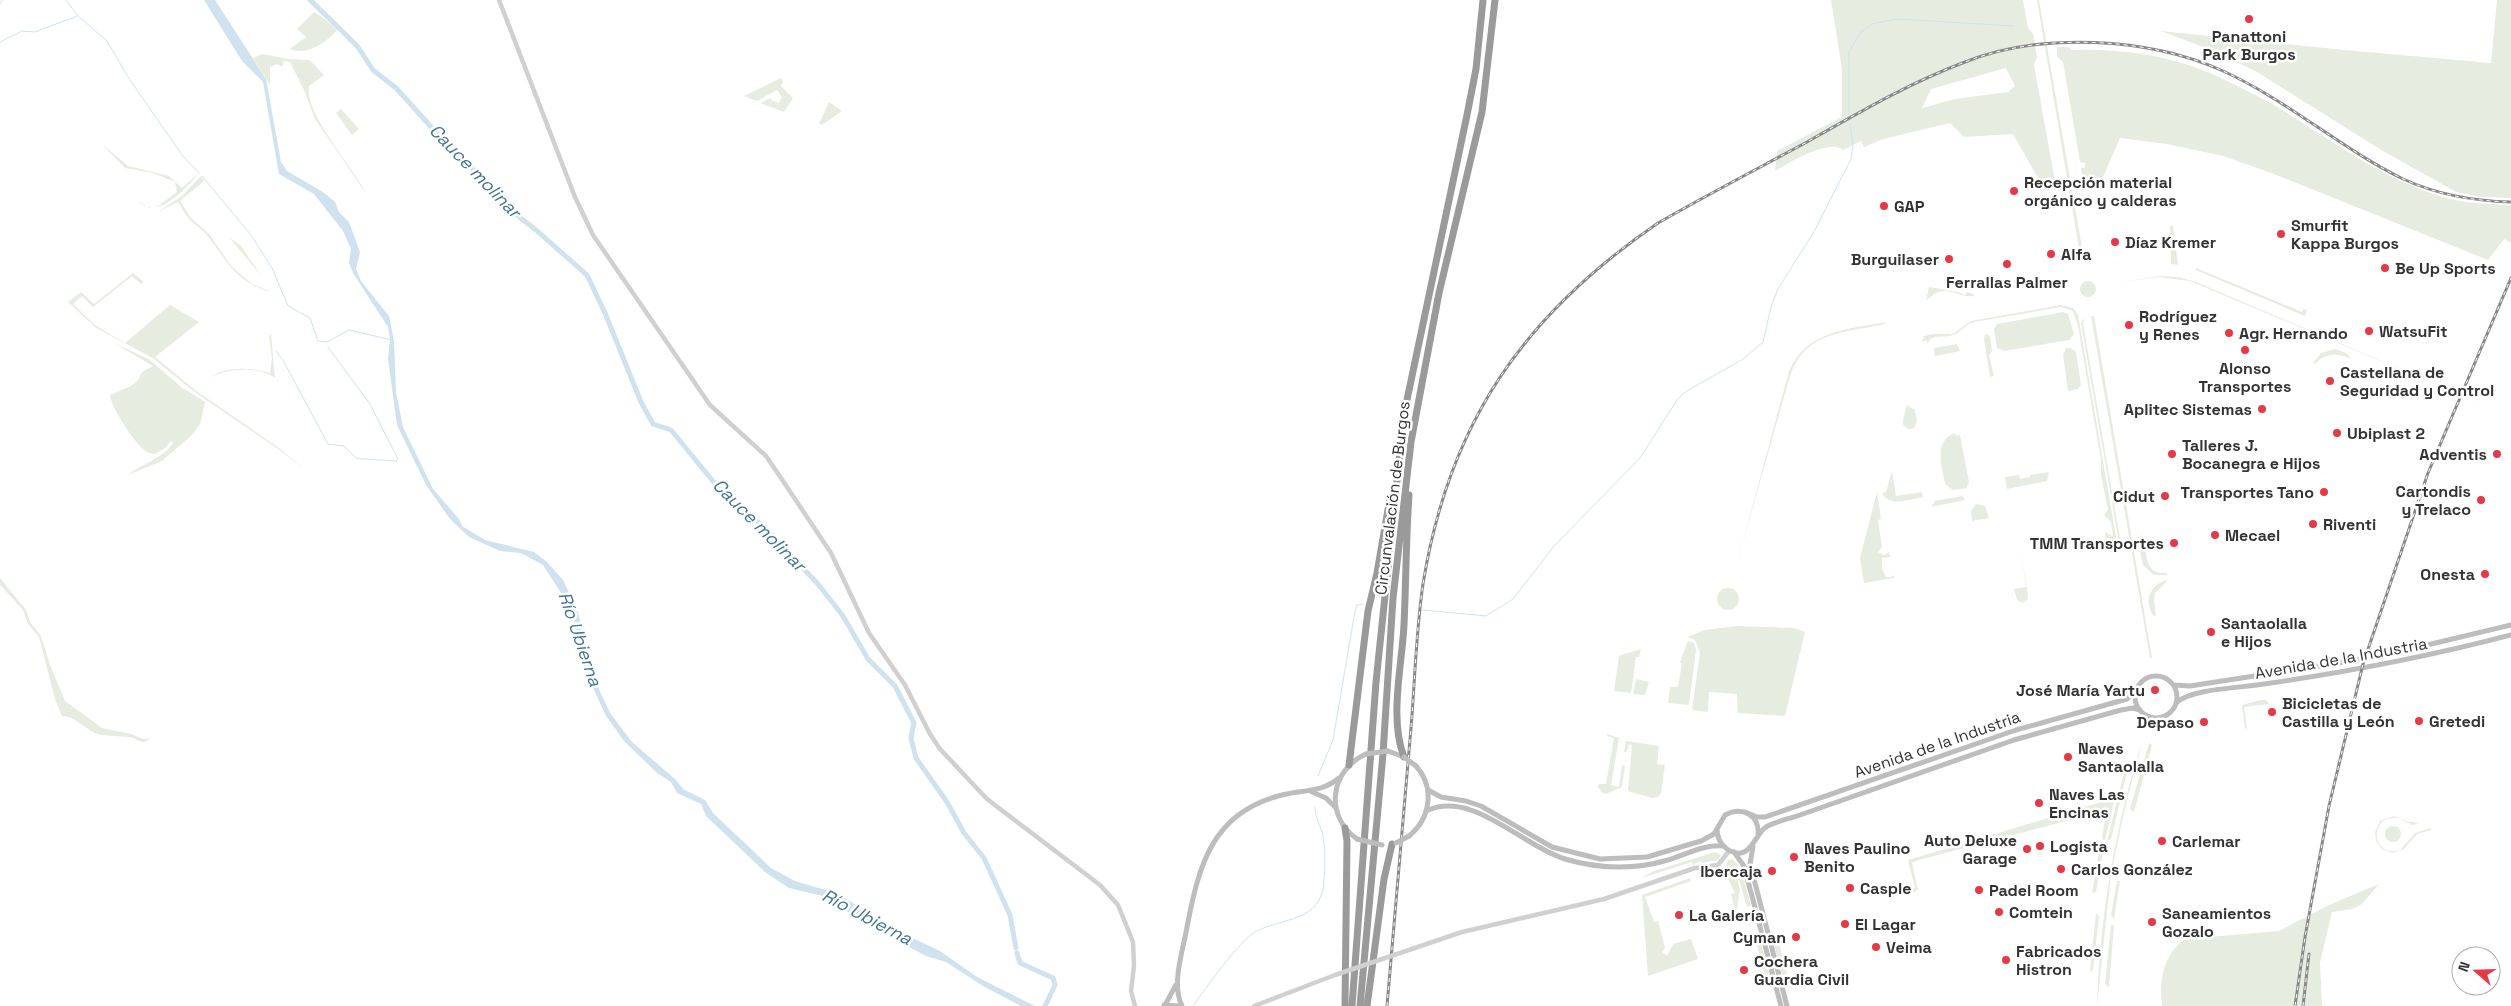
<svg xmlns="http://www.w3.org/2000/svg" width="2511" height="1006" font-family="'Space Grotesk',sans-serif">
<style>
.green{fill:#e6ecdf;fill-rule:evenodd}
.water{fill:#cfe2ee}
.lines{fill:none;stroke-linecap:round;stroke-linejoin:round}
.stream{stroke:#cfe2ee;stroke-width:1}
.canal{stroke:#cfe2ee;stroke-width:5}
.tertiary{stroke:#d0d0d0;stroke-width:4.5}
.secondary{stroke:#bdbdbd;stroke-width:5}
.motorway{stroke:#9a9a9a;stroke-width:7}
.rail-casing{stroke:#888;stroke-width:3}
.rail{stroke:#fff;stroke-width:1;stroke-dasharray:4;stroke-linecap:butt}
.tertiary-bridge{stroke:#d0d0d0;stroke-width:4.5}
.secondary-bridge{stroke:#bdbdbd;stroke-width:5}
.poi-dot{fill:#e63946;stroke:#fff;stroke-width:2}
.labels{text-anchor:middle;stroke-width:5;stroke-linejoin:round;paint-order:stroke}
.poi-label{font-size:16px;font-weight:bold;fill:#333;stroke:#fff;text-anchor:start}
.street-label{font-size:16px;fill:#333;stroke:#fff}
.water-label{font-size:18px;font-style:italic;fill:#3f7597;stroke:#fff}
</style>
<rect width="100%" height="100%" fill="#fff"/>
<path class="green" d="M1831,0h192l5,28 5,6 4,23 -3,8 22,122 -12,2 -31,-55 -49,3 -14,-14 -67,16 -19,8 -3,-6 -18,9c-14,-12 -54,13 -68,21l2,-20 65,-34v-48zM2006,68l9,18 -7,6 -53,7 -33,9 9,-19z
M2037,0h2l45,259 -3,1z
M2497,0h14v198l-30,-1 -25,-5 -73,-41 -126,-79 -43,-21 -53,-20 183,19 147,13z
M314,12c8,4 17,12 23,18 -11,13 -30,26 -47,19l16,-12 -9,-8z
M2057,47h12l2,3c52,-2 105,6 152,29 22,11 46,22 67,36 51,32 101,69 161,84 19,5 40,5 60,6v38l-7,-4 -16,21 -214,-86 -51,-18 -56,-12 -47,-6 -18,41 -18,4 -3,-15h4v-5l-5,-1 -17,-100 -6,-6z
M262,54l27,5 21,1 14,15 -15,11c-5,28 46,83 58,109l-52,-76 -11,-29 -14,-28 -6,-1 -2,6 -5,-3 -7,3v18l-17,-27z
M781,78l2,3 -2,5 12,12 -9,14 -24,-9 11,-5v2l8,3 3,-6 -5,-7 -20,11 -13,-5z
M829,102l13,9 -20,14 -3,-1z
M341,109l18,20 -7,6 -16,-22z
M102,144l26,22 41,10 13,12 17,-15c-13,16 -43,49 -61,27l11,8 9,-2 19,-14 -2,-10 -22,-9 -28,-5z
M201,176l3,5 -24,20 10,16 19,17 23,33 20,17 20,8c-36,-8 -45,-32 -66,-58 -4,-5 -10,-8 -15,-13 -5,-5 -9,-13 -13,-19l-20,10 24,-16z
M2170,226h3l5,39 -7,-1z
M229,237l12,9 21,31z
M2196,268l106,44 1,-3 4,1 -2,6 -109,-46z
M133,273l10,8 -2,3 -9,-8 -39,31 -11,-11 -9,8 22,21 30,18 45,-38 29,17 -44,35 40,33 84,58 26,22 -27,-21 -86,-59 -39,-32 -57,-30 -28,-26 13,-10 13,12z
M2160,276l18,1 18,5 315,134 -321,-135 -31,-4 -44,6z
M2080 289a8 8 0 1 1 16 0a8 8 0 1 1-16 0Z
M1929,287l29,5 7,3 2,-3 7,2v2c-13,2 -23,-8 -35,-4 -5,1 -9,6 -13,8z
M2061,305l12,3 5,7 39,228h-11l-1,-11 7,4 1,-1 -2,-13 -7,-7 4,-5 -7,-35v-15l-23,-134 -5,-15 -12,-4 -87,15c-9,2 -12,10 -21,13 -10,4 -20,-3 -26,9v-4l-5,2 2,-6 9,-2h20l18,-13z
M2063,312l5,2 6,20 -5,6 -65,11 -7,-3 -3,-19 3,-5z
M2091,316h3l58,342h-2z
M2085,318l-2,6 37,214 -1,4 -38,-219z
M1887,322c-3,3 -11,4 -17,5 -39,7 -68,10 -81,52l-53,188 52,-192c15,-44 60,-46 99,-53z
M271,334l4,44c-16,-13 -50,-9 -67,0 18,-12 41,-11 62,-5l2,-15 -3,-22z
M1985,334l5,2 2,15 -3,4 5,21 -4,1 -6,-38z
M114,343l36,17 31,27 24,15 -5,22 -8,11 -30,26 -34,14c15,-12 35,-16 45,-32l-2,-2 -6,7 -10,6c-4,0 -7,-1 -11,-4 -9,-7 -34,-44 -34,-55l21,-9 7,-6 4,-8 11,-6z
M1923,343l-16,62 8,5 2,11 -3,7 -6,1 -5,-4v-5z
M1957,344l3,7 -25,5 -1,-8z
M2066,348h5l5,4 5,33 -3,4 -10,2 -5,-36z
M2335,349l13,5 2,4 22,10c-19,-8 -40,-23 -57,-4l-2,-1 8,-10z
M1955,433l1,3 4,-1 9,47 -3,6 -13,2 -8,-6c-3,-18 -12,-43 10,-51z
M1892,471l4,25 26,-4 1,5c-14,2 -33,11 -41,-4l4,-1z
M2049,472l-2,9 -40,8 -2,-12 14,-2 1,4 10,-2v-2z
M1877,492l4,27 -3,1 4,27 -4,5 6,3 5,-3 1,5 -8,1v11l4,8h5l3,-2v3l-30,5 -4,-25z
M1962,496l3,4 -34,7 4,-6z
M1976,504l9,2 4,12 -17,3 -1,-10z
M2141,534c9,12 -2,41 26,39v2h-13l-11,-10 -3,-13 3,-5z
M2020,545l8,51 -1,4 -5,3 -5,-3 -3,-11 12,-2z
M0,578l26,32 4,12 11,14 9,29 15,36 37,27 29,6 12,5 7,-1c-7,9 -12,0 -21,-1 -9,-1 -19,-1 -28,-2 -14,-3 -23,-18 -39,-19l-7,-17 -16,-62 -11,-13 -5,-14 -23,-25z
M2168,580l-13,13 -1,8 2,15h-2c-12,-14 -3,-33 14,-36z
M1717 599a11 11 0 1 1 22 0a11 11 0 1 1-22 0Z
M1737,626l57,2 11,4 -20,84 -47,-3 -1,-19 -28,-2 -1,20 -16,-2 8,-58 -5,-12 -8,-3 18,-7z
M1688,641l6,2 2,7 -7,55 -21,-2 2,-16h8l4,-24 -2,-1z
M1641,649l-2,8h-3l-5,36 -17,-2 5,-35z
M1636,679l13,3 -4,13 -12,-1z
M2260,700h6l3,4 -25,3 3,21 -2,1 -3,-24z
M1607,734l12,4 -8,47 8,2 3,-22 3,1 -3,21 -16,7 -5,-2 -3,-6 1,-2h7l8,-46 -7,-2z
M2143,739l-19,73 -13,62 -14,132c3,-90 18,-181 46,-267z
M1626,741l33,5 -2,18 8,1 -4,28 -3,4 -6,1 -24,-7 4,-46 -3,-1 -2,8h-3z
M2149,743l3,2 -18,67 -4,-3z
M2127,761l2,3 -18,75 -4,2z
M2115,798l-10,42h-2l-1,-3 5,-27 -188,50 -7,3 6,27 -8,4 -2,-4 7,-2 -7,-28z
M2394,816l15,6 10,1 -6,2c-6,-2 -12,-7 -18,-7 -26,-2 -24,40 5,32l15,-17 16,-5v2l-14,4 -13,15 -12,4 -10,-4 -6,-8 -1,-9 5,-11z
M2385 834a8 8 0 1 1 16 0a8 8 0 1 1-16 0Z
M2103,851l-7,41 -4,1 7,-41z
M1715,852l6,3 -3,5 -17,3 -1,-2 -7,4 -1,-3 -51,16 13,-7z
M1732,859l7,7 -5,1 6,22 -4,25 -5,-20 4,-1 -11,-22 4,-11z
M1741,868l10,38 -4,1 -11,-38z
M1690,878l1,3 -46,16 9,25 4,-1 7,27 -3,4 5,4 6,-12 18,-5 7,20 -50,17 -6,-81z
M2117,881h3l-6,38 -3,-4z
M2379,884l-17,20 -10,5 -20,3 -12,51 2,43h-160c-3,-25 1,-52 23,-67l94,-8 50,-26z
M2096,913l3,3 -6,54 -3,2z
M2111,925h3l-5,62 -4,-3z
M1777,935l11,43 -6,-4 -9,-33z
M1756,943h5l10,35 -2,3 -2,1z"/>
<path class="water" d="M204,0h11l51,79 15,83 6,9 36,21 12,10 4,10 10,10 11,30 -4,17 5,12 28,35 5,25 2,51 7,35 30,62 26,30 3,7 23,14 49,12 12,9 17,19 14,29 19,74 14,30 22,29 44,38 7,9 22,11 8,13 58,55 24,13 44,13 52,34 49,23 37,26 58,29h-14l-38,-20 -37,-24 -20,-6 -51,-27 -52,-33 -34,-8 -24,-16 -59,-56 -5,-12 -24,-11 -6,-11 -14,-9 -33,-32 -18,-25 -18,-39 -14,-56 -13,-28 -18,-28 -22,-12 -21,-2 -31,-14 -19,-18 -24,-34 -29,-60 -9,-66 2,-20 -2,-12 -35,-54 -4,-10 2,-14 -8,-18 -29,-37 -35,-20 -16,-92 -21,-21z"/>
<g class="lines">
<path class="stream" d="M66,0l12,16 29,25 21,36 54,78 17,18
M0,4l2,-4
M0,42l22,-11 13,1 42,-16
M1849,113v-61l11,-19 12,-9 24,-5 118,7
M202,176l49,59 21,33 16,38 22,12 8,23 9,1 22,-12 43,10
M276,351l8,11 44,82 16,2 12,12 7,1 33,2 2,-2 -28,-55 -42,-57
M1423,610l63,6 27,-17 42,-54 85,-87 37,-58 8,-8 58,-33 20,-17 8,-35 7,-18 37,-59 36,-71 2,-14 -3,-21
M1318,776l15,-36 22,-129 2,-6 6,-1
M1194,1005c11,-17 43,-60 58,-71 23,-16 64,-10 71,-45 2,-15 3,-38 0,-53 -2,-10 -8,-18 -8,-29"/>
<path class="canal" d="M310,0l30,29
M343,32l15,15 15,23 23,18 47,52 23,21 33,40 37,29 51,45 18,38 36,89 12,22 18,6 59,72 31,22 57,60 25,32 25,43 27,27 19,37 -3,15 5,20 31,44 17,31 20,25 26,57 6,33
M1017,953l3,10 33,15 2,7 -10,21"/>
<path class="tertiary" d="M499,0l76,197 18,38 117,170 56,51 15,22 50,75 38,80 36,52 25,49 10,15 47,50 113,86 18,20 15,37 1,24 -3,25 4,15
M1403,952l59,-20 142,-33 91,-31 23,-3 11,-14
M1254,1006l81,-31"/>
<path class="secondary" d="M2135 697a21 21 0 1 1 42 0a21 21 0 1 1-42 0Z
M2174,685l16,1 187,-29 134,-32
M2176,703c14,-14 61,-15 81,-18 86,-12 170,-28 254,-50
M1388,751l16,6
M1428,790l13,7 25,4 15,5 71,41 48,12 47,-2 54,-16 13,-7 11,-19c17,-9 35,0 33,20
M1312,792l14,6 9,9
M1426,811c46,-22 96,35 139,48 34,10 69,11 103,1 17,-5 36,-16 55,-14
M1745,812l12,5h8l251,-87 111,-31 10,-9
M1717,829c0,8 3,15 10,20 23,15 27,-14 39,-22 10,-6 23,-8 34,-12l214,-75 107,-30 12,-2 7,2
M1409,836c22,-18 26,-49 7,-70
M1357,839c-33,-23 -27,-69 9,-85
M1753,847l-3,17 37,142
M1734,852l10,14 37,140
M1164,1005l14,1
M1165,1005l11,-20
M1182,1006c-11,-23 1,-55 5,-79 12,-62 25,-115 95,-132 21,-5 41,-3 57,-17"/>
<path class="motorway" d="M1404,757c-15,-38 -2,-92 0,-132 2,-44 2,-87 5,-130
M1349,765l19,-154 9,-38 13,-75
M1345,1006l2,-165 -2,-13
M1352,1006l24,-324 28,-268 63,-299 9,-46 7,-69
M1360,1006l23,-252 10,-156 18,-156 28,-149 43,-181 13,-112
M1367,1006l17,-127 8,-35"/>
<g class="rail-casing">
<path id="rail" d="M1387,1006c8,-93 16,-186 24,-278 4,-48 5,-97 12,-144 26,-162 101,-269 235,-361 49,-28 99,-54 149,-81 51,-29 102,-59 158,-80 76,-30 183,-25 258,9 64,29 117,77 180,108 35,16 70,22 108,23
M2295,1006l10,-69 24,-131 34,-142 65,-191 83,-195
M2303,1006l6,-52"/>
</g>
<use href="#rail" class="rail"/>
<path class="tertiary-bridge" d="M1335,975l68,-23"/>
<path class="secondary-bridge" d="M1366,754l22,-3
M1404,757l12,9
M1357,839l25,6
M1396,843l13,-7"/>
</g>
<g class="poi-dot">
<circle cx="2249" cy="19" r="5"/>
<circle cx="2014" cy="191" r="5"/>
<circle cx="1884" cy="206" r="5"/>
<circle cx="2281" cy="234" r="5"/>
<circle cx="2115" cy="242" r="5"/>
<circle cx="2051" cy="254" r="5"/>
<circle cx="1949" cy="259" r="5"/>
<circle cx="2007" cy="264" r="5"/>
<circle cx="2385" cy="268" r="5"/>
<circle cx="2129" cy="325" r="5"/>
<circle cx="2369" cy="331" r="5"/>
<circle cx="2229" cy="333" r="5"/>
<circle cx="2245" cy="350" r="5"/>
<circle cx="2330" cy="381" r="5"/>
<circle cx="2262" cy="409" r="5"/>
<circle cx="2337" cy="433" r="5"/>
<circle cx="2172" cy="454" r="5"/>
<circle cx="2497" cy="454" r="5"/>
<circle cx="2324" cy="492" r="5"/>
<circle cx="2165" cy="496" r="5"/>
<circle cx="2481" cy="500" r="5"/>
<circle cx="2313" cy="524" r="5"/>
<circle cx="2215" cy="535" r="5"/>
<circle cx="2174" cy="543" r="5"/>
<circle cx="2485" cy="574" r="5"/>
<circle cx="2211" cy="632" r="5"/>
<circle cx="2155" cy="690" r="5"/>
<circle cx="2272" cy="712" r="5"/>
<circle cx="2419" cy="721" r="5"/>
<circle cx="2204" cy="722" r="5"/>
<circle cx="2068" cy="757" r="5"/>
<circle cx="2039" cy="803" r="5"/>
<circle cx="2162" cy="841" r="5"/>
<circle cx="2040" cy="846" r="5"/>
<circle cx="2027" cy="849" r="5"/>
<circle cx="1794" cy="857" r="5"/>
<circle cx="2061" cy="869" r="5"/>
<circle cx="1772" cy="871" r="5"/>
<circle cx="1850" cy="888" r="5"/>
<circle cx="1979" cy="890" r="5"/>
<circle cx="1999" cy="912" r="5"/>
<circle cx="1679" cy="915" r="5"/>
<circle cx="2152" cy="922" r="5"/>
<circle cx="1845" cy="924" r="5"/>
<circle cx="1796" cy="937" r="5"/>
<circle cx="1876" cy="947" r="5"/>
<circle cx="2006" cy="960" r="5"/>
<circle cx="1744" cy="970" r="5"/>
</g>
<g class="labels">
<g class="poi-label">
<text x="2249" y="42" text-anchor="middle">Panattoni<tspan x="2249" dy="18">Park Burgos</tspan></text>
<text x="2024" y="188">Recepción material<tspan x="2024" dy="18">orgánico y calderas</tspan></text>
<text x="1894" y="212">GAP</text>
<text x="2291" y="231">Smurfit<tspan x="2291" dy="18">Kappa Burgos</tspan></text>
<text x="2125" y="248">Díaz Kremer</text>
<text x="2061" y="260">Alfa</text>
<text x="1939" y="265" text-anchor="end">Burguilaser</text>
<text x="2395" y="274">Be Up Sports</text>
<text x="2007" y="288" text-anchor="middle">Ferrallas Palmer</text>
<text x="2139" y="322">Rodríguez<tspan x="2139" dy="18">y Renes</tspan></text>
<text x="2379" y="337">WatsuFit</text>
<text x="2239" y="339">Agr. Hernando</text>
<text x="2245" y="374" text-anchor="middle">Alonso<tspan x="2245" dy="18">Transportes</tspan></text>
<text x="2340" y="378">Castellana de<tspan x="2340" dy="18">Seguridad y Control</tspan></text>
<text x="2252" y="415" text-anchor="end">Aplitec Sistemas</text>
<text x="2347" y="439">Ubiplast 2</text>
<text x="2182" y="451">Talleres J.<tspan x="2182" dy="18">Bocanegra e Hijos</tspan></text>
<text x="2487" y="460" text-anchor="end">Adventis</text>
<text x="2471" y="497" text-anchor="end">Cartondis<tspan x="2471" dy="18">y Trelaco</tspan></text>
<text x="2314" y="498" text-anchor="end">Transportes Tano</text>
<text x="2155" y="502" text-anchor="end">Cidut</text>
<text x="2323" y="530">Riventi</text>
<text x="2225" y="541">Mecael</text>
<text x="2164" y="549" text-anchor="end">TMM Transportes</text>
<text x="2475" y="580" text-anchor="end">Onesta</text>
<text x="2221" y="629">Santaolalla<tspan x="2221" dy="18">e Hijos</tspan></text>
<text x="2145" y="696" text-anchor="end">José María Yartu</text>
<text x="2282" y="709">Bicicletas de<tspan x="2282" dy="18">Castilla y León</tspan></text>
<text x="2429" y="727">Gretedi</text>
<text x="2194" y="728" text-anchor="end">Depaso</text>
<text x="2078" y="754">Naves<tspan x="2078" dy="18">Santaolalla</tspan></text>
<text x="2049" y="800">Naves Las<tspan x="2049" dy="18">Encinas</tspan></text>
<text x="2017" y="846" text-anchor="end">Auto Deluxe<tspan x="2017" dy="18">Garage</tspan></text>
<text x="2172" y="847">Carlemar</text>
<text x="2050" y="852">Logista</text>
<text x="1804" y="854">Naves Paulino<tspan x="1804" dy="18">Benito</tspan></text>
<text x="2071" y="875">Carlos González</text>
<text x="1762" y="877" text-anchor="end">Ibercaja</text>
<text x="1860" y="894">Casple</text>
<text x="1989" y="896">Padel Room</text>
<text x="2009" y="918">Comtein</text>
<text x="2162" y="919">Saneamientos<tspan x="2162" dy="18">Gozalo</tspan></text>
<text x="1689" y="921">La Galería</text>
<text x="1855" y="930">El Lagar</text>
<text x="1786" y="943" text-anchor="end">Cyman</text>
<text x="1886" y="953">Veima</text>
<text x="2016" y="957">Fabricados<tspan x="2016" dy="18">Histron</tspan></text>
<text x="1754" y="967">Cochera<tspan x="1754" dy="18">Guardia Civil</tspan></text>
</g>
<g class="street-label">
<text transform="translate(1392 498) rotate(-83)" y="6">Circunvalación de Burgos</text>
<text transform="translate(2341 658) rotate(-10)" y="6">Avenida de la Industria</text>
<text transform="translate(1937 744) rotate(-19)" y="6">Avenida de la Industria</text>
</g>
<g class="water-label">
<text transform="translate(475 171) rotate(46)" y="6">Cauce molinar</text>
<text transform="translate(759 525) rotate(45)" y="6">Cauce molinar</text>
<text transform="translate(580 639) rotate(71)" y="6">Río Ubierna</text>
<text transform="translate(867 917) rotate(28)" y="6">Río Ubierna</text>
</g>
</g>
<g transform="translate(2476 971) rotate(290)"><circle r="24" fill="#ffffff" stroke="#adadad"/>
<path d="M0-4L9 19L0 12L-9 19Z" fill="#e63946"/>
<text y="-8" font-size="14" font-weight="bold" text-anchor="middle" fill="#333333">N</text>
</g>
</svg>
